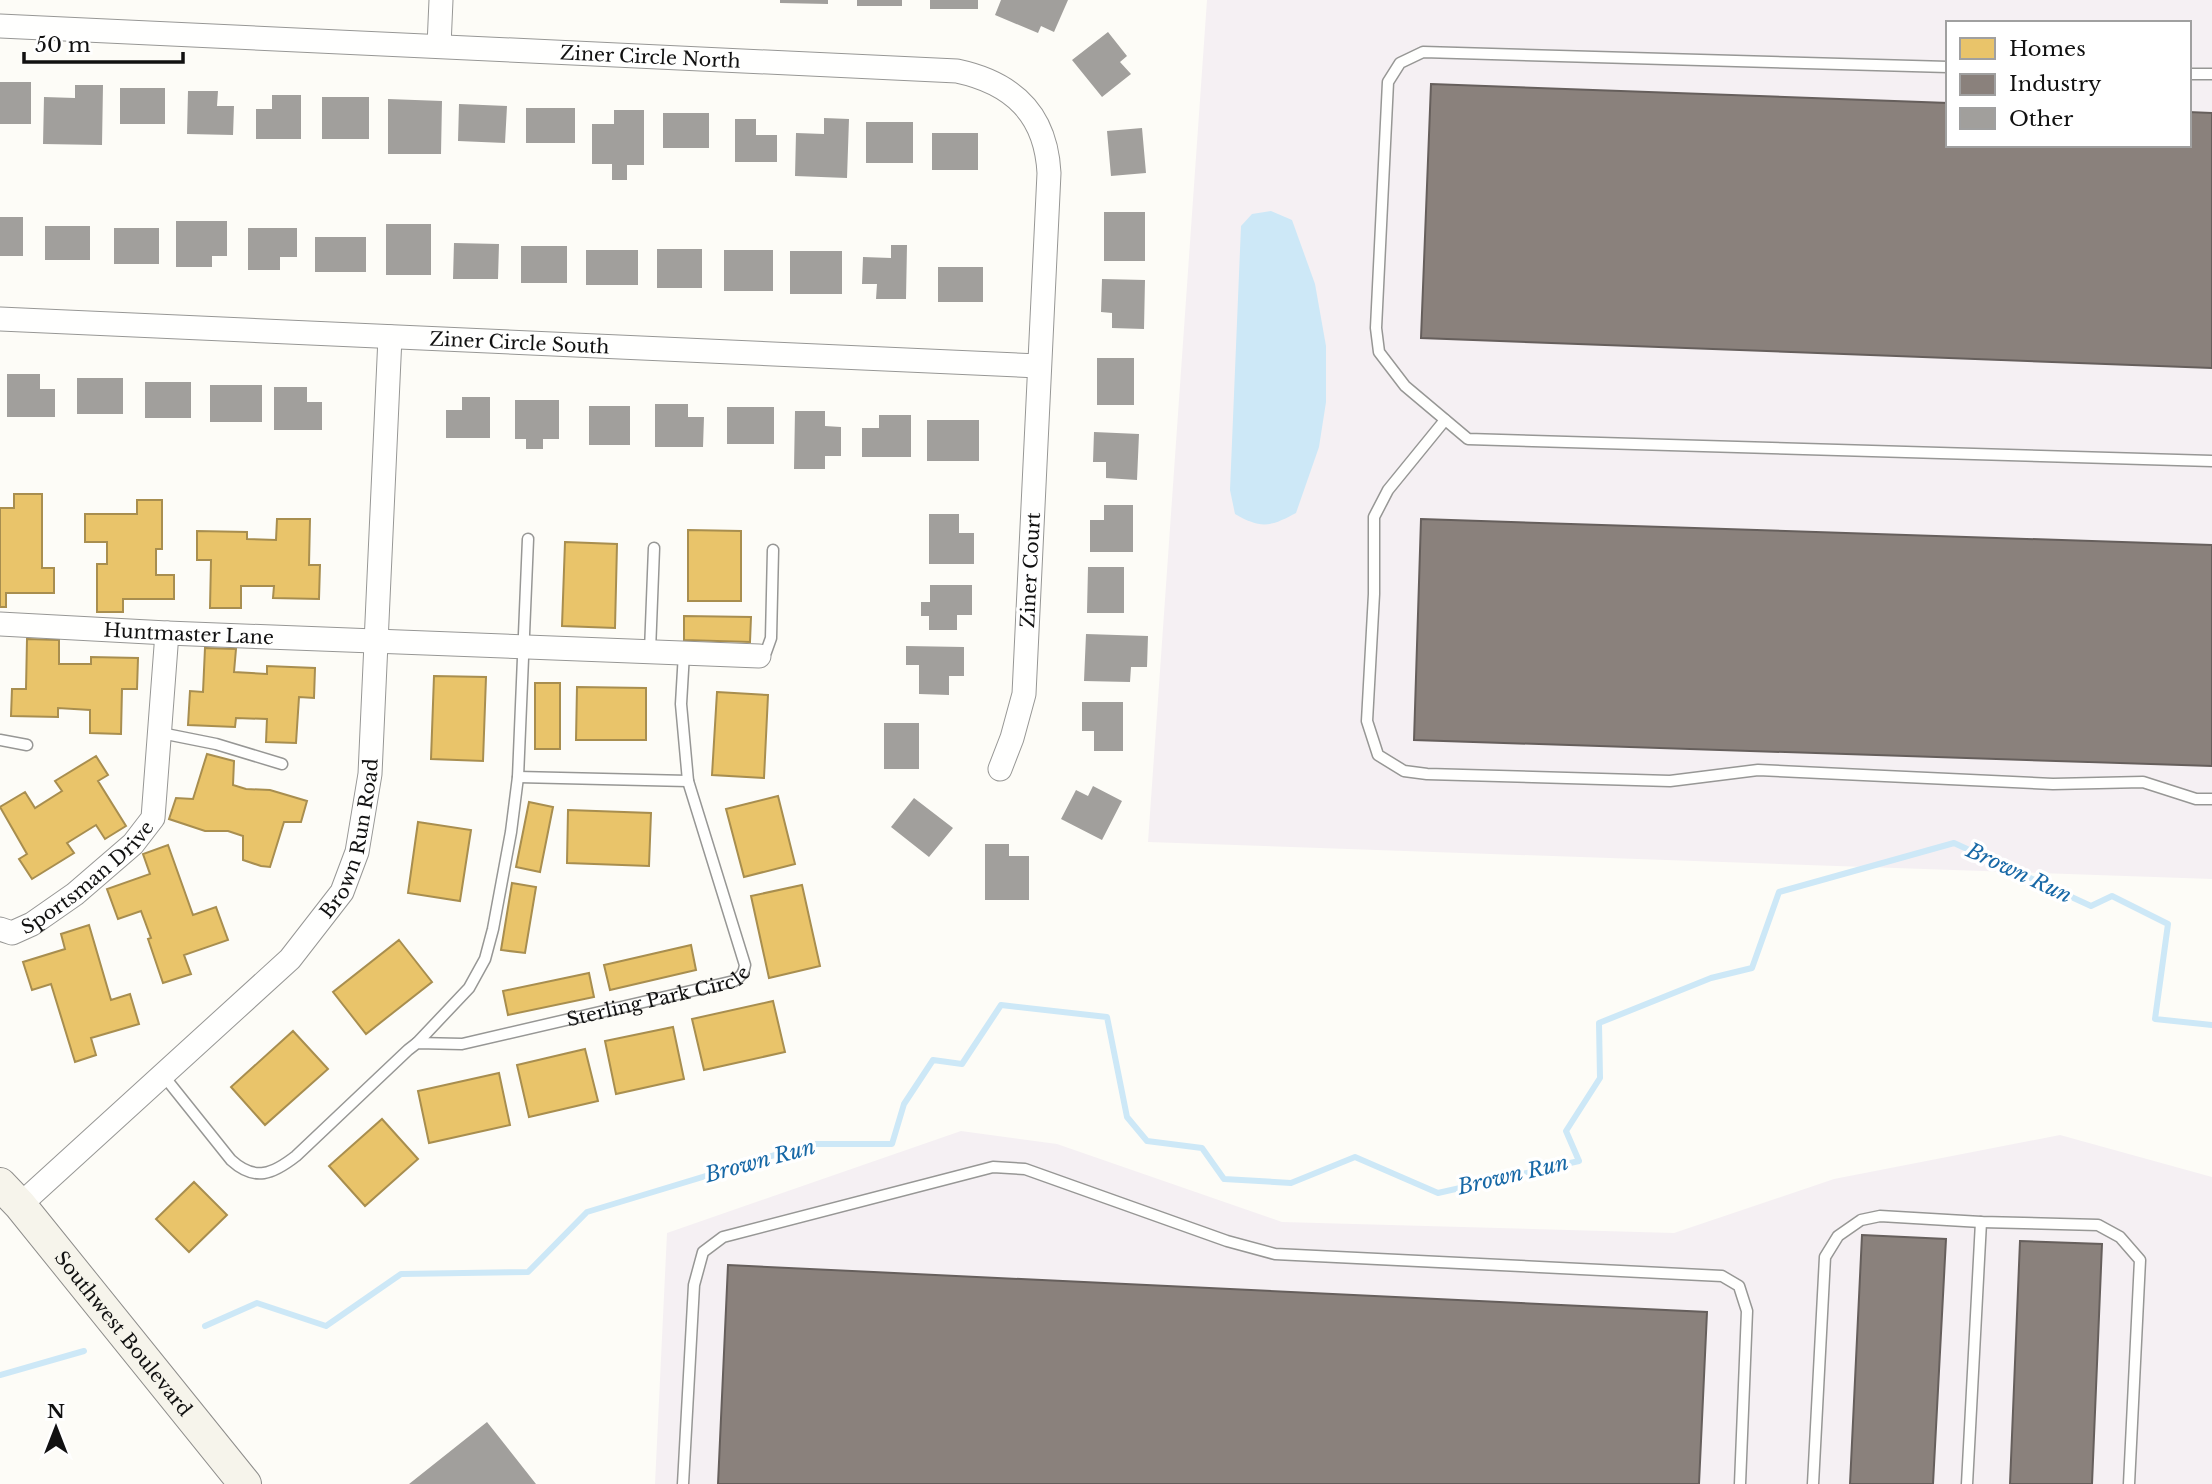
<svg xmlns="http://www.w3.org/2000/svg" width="2212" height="1484" font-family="'Libre Baskerville',serif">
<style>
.industrial{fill:#f5f0f3;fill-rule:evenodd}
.water{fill:#cde8f7}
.homes{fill:#e9c46a;stroke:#a88e4f;stroke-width:2}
.industry{fill:#8a817c;stroke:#665f5c;stroke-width:2}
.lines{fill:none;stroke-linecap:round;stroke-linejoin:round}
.stream{stroke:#cde8f7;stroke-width:6}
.building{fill:#a19f9c}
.lane-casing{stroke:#979795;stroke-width:13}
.street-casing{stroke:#979795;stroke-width:25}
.secondary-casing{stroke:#8e8d8b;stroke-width:34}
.lane{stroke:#fffffe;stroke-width:10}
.street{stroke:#fffffe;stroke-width:23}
.secondary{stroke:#f6f4eb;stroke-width:32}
.labels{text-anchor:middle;stroke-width:7;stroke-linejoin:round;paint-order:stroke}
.street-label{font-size:19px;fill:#111;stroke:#fff}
.water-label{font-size:21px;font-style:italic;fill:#1768a6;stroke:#fff}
</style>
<rect width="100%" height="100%" fill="#fdfcf7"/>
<path class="industrial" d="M1207,0h1005v879l-1064,-37zM1948,23h241v122h-241z
M961,1131l96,13 225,78 392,11 160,-54 226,-44 152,42v307h-1557l12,-251z"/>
<path class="water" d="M1271,211l21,9 23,64 11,62v56l-7,45 -23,66c-26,14 -35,16 -61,1l-5,-24 11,-264 11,-12z"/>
<path class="homes" d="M14,494h28v74h12v25h-48v14h-6v-99h14z
M137,500h25v49h-6v26h18v24h-51v13h-26v-48h10v-22h-22v-28h52z
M277,519h33l-1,46h11l-1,34 -46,-1 1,-12h-33v22h-31l1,-48h-14v-29l50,1v7l29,1z
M688,530l53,1v70h-53z
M565,542l52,2 -2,84 -53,-2z
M684,616l67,1 -1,25 -66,-2z
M27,639l32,1v24h32v-7l47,1 -1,31h-15l-1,45 -31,-1v-23l-32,-2v9l-47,-1 1,-27h14z
M205,648l31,1 -2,23 33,2v-8l48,2 -1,30 -15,-1 -3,46 -30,-1 1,-23 -31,-1 -1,9 -47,-2 2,-34 13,1z
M434,676l52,1 -3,84 -52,-2z
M535,683h25v66h-25z
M577,687l69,1v52h-70z
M717,692l51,3 -4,83 -52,-3z
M207,754l27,7 -1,24 13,4 24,1 37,11 -6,21h-17l-14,45 -9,-1 -18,-6v-24l-15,-5h-23l-36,-12 7,-21 17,1z
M96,756l12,19 -10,6 28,45 -21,13 -9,-14 -29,18 7,10 -42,26 -13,-20 8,-5 -27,-47 25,-15 10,16 27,-17 -7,-10z
M778,796l17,68 -51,13 -18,-68z
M529,802l24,5 -13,65 -24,-5z
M568,810l83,3 -2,53 -82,-3z
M418,822l53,8 -11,71 -52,-8z
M168,845l25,70 23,-8 12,33 -44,15 7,19 -28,9 -15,-44 3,-1 -10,-27 -23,8 -11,-30 43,-15 -7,-20z
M512,883l24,4 -11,66 -24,-3z
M802,885l18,81 -51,12 -18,-82z
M89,925l22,75 19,-6 9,30 -48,14 5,17 -21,7 -24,-78 -19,6 -9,-28 42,-13 -4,-15z
M399,940l33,42 -66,52 -33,-42z
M691,945l5,25 -86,20 -6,-25z
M589,973l5,24 -86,18 -5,-24z
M773,1001l12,51 -81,18 -12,-51z
M673,1027l11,52 -68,15 -11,-53z
M293,1031l35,38 -63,56 -34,-38z
M585,1049l13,52 -69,16 -12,-52z
M499,1073l11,52 -81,18 -11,-52z
M382,1119l36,40 -53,47 -36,-40z
M194,1182l33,33 -38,37 -33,-33z"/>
<path class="industry" d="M1431,84l517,19v42h241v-33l23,1v255l-791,-30z
M1421,519l791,26v221l-798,-26z
M1862,1235l84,4 -13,245h-83z
M2020,1241l82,3 -10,240h-82z
M728,1265l979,47 -8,172h-981z"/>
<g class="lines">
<path class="stream" d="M205,1326l52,-23 69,23 75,-52 127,-2 59,-60 224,-68h81l12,-40 29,-44 29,4 39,-59 106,12 20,100 20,24 55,7 22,31 67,4 64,-26 83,36 141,-32 -13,-30 34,-53 -1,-55 112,-45 41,-10 27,-76 175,-49 137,63 21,-10 56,28 -13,95 57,6
M0,1375l84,-24"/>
</g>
<path class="building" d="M780,0h48v4l-48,-1z
M857,0h45v6h-45z
M930,0h48v9h-48z
M1001,0h67l-14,32 -13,-6 -3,7 -43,-18z
M1108,32l19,24 -7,6 11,12 -29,23 -30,-37z
M0,82h31v42h-31z
M75,85h28l-1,60 -59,-1 1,-47 31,1z
M120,88h45v36h-45z
M188,91h30l-1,15h17l-1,29 -46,-1z
M272,95h29v44h-45v-30h16z
M322,97h47v42h-47z
M388,99l54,2 -1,53h-53z
M459,104l48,2 -2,37 -47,-2z
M526,108h49v35h-49z
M614,110h30v55h-17v15h-15v-16h-20v-40h22z
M663,113h46v35h-46z
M824,118l25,1 -2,59 -52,-2 1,-43 28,1z
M735,119h21v16h21v27h-42z
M866,122h47v41h-47z
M1142,128l4,45 -35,3 -4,-45z
M932,133h46v37h-46z
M1104,212h41v49h-41z
M0,217h23v39h-23z
M176,221h51v35h-15v11h-36z
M386,224h45v51h-45z
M45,226h45v34h-45z
M114,228h45v36h-45z
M248,228h49v29h-17v13h-32z
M315,237h51v35h-51z
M454,243l45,1 -1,35h-45z
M891,245h16l-1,54h-30l1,-15h-15l1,-27 28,1z
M521,246h46v37h-46z
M657,249h45v39h-45z
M586,250h52v35h-52z
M724,250h49v41h-49z
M790,251h52v43h-52z
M938,267h45v35h-45z
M1102,279l43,1 -1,49 -32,-1v-15l-11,-1z
M1097,358h37v47h-37z
M7,374h33v15h15v28h-48z
M77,378h46v36h-46z
M145,382h46v36h-46z
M210,385h52v37h-52z
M274,387h33v15h15v28h-48z
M462,397h28v41h-44v-28h16z
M515,400h44v39h-16v10h-17v-10h-11z
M655,404h33v13h16l-1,30h-48z
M589,406h41v39h-41z
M727,407h47v37h-47z
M795,411h30v15l16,1v29h-16v13h-31z
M879,415h32v42h-49v-29h17z
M927,420h52v41h-52z
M1094,432l45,2 -2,46 -31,-2v-16h-13z
M1104,505h29v47h-43v-32h14z
M929,514h30v19h15v31h-45z
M1088,567h36v46h-37z
M930,585h42v30h-15v15h-28v-14h-8v-14h9z
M1086,634l62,2 -1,31h-16l-1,15 -46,-1z
M906,646l58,1v29h-15v19l-30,-1v-29h-13z
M1082,702h41v49h-29v-20h-12z
M884,723h35v46h-35z
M1093,786l29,15 -20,39 -41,-21 15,-29 12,6z
M914,798l39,30 -24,29 -38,-30z
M985,844h24v12h20v44h-44z
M487,1422l49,62h-127z"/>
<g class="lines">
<g class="lane-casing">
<g id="lane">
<path d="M1948,67l-525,-15 -23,11 -12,19 -12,246 3,24 26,34 63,53 744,22"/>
<path d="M2189,74h23"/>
<path d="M1445,420l-57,70 -14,27v77l-7,127 11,34 26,16 23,3 243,7 88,-11 295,14 90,-2 53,17h16"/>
<path d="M650,651l4,-103"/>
<path d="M759,656l7,-4 5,-14 2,-88"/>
<path d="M161,733l55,11 66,20"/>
<path d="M0,740l27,5"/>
<path d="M518,777l170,4"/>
<path d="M417,1043l52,-55 16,-29 8,-30 18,-97 7,-55 10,-238"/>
<path id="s1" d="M163,1075l68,85c24,22 42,14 65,-4l112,-106 9,-7 45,1 272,-63c7,-4 10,-8 11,-16l-57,-184 -7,-77 3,-51"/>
<path d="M683,1484l11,-199 9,-33 20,-15 270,-70 32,2 202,72 48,13 447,22 17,10 8,25 -7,173"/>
<path d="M1813,1484l12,-227 13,-21 23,-16 19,-4 101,6 117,3 22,12 20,23 -11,224"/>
<path d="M1967,1484l14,-262"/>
</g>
</g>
<g class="street-casing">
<g id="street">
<path id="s2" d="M0,26l957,45c56,12 89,43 92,102l-25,521 -12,44 -12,31"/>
<path d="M439,46l2,-46"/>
<path id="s3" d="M0,319l1039,47"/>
<path id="s4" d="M0,624l167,9 592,23"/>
<path id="s5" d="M0,929l12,4 20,-9 43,-30 58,-50 20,-26 14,-185"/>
<path id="s6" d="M20,1205l270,-246 52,-67 15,-40 13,-78 20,-437"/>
</g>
</g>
<g class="secondary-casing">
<g id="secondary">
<path id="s7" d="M0,1184l20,21 225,279"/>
</g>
</g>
<use href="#lane" class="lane"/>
<use href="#street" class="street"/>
<use href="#secondary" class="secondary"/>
</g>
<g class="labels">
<g class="street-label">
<text dy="7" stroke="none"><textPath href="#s2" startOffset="651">Ziner Circle North</textPath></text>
<text dy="7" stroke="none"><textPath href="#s3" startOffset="520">Ziner Circle South</textPath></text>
<text transform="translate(1030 570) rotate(-87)" y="7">Ziner Court</text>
<text dy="7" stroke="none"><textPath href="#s4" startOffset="189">Huntmaster Lane</textPath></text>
<text dy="7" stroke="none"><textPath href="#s6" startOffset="504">Brown Run Road</textPath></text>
<text dy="7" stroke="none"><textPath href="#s5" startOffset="107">Sportsman Drive</textPath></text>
<text dy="7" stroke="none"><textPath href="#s1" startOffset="595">Sterling Park Circle</textPath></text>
<text dy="7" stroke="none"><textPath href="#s7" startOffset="194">Southwest Boulevard</textPath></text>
</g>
<g class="water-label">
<text transform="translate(2019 873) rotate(25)" y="7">Brown Run</text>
<text transform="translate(760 1161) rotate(-15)" y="7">Brown Run</text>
<text transform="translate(1513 1175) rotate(-13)" y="7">Brown Run</text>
</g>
</g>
<rect x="1946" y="21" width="245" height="126" fill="#ffffff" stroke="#a0a0a0" stroke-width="2"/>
<rect x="1960" y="38" width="35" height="21" fill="#e9c46a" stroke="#a0a0a0" stroke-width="2"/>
<text x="2009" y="56" font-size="21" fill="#111111">Homes</text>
<rect x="1960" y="74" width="35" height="21" fill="#8a817c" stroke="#a0a0a0" stroke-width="2"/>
<text x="2009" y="91" font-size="21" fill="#111111">Industry</text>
<rect x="1960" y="108" width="35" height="21" fill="#a19f9c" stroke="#a0a0a0" stroke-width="2"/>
<text x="2009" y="126" font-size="21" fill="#111111">Other</text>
<g transform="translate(56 1428)" stroke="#ffffff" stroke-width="5" paint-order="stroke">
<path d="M0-5L12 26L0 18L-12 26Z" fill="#111111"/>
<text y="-10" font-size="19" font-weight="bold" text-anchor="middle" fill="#111111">N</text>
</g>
<path d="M24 52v10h159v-10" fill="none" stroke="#111111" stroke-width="3.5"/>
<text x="35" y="52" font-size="21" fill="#111111" stroke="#ffffff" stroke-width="5" paint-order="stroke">50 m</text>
</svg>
